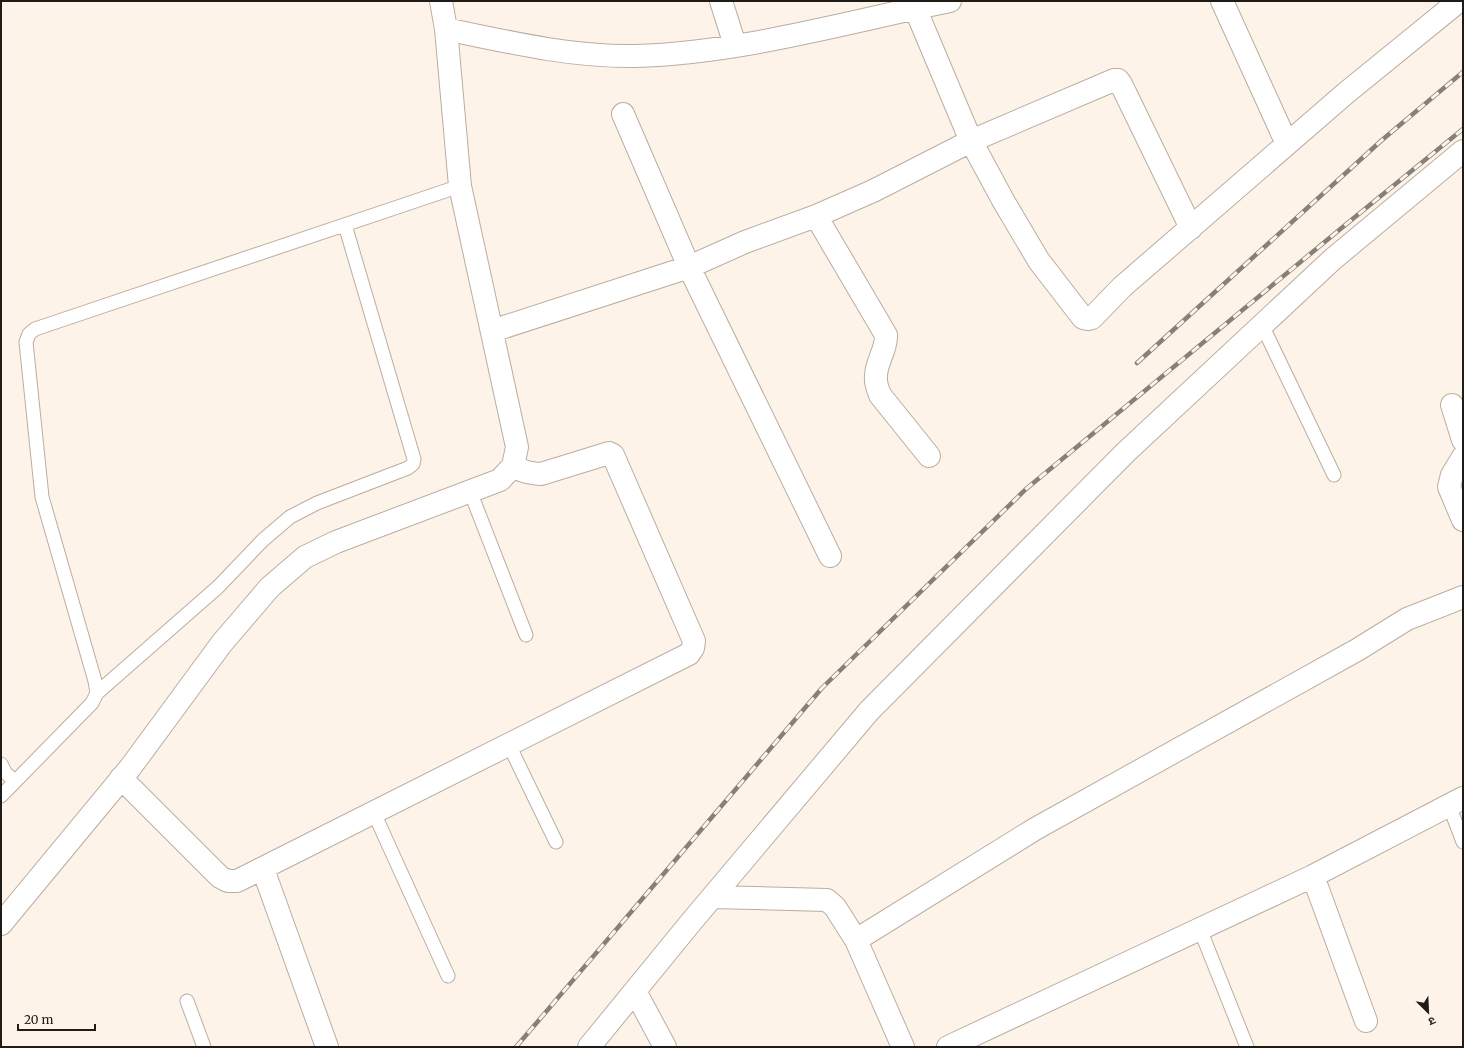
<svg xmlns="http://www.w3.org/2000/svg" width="1464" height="1048" font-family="Merriweather,'Noto Sans Devanagari',serif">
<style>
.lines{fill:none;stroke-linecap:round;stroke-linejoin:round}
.lane-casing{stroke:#baada1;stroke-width:15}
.street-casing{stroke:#baada1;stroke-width:24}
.lane{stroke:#fff;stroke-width:13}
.street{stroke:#fff;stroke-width:22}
.rail-casing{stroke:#878078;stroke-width:4.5}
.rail{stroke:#fdf3e8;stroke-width:3;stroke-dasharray:9;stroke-linecap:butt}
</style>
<rect width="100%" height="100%" fill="#fdf3e8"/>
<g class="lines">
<g class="lane-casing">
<path id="lane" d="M1262,325l72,150
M470,491l56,144
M97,693l121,-106 45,-47 27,-23 27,-14 91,-35 5,-4 1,-5 -69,-234
M509,745l47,97
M1,764l4,8 10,10
M1,796l91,-93 5,-10 -2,-12 -53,-184 -16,-155 3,-8 6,-5 425,-143
M1449,805l14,37
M374,813l74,163
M1200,929l47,118
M187,1001l17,46"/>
</g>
<g class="street-casing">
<path id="street" d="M721,1l14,44
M913,1l2,7 56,133 33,61 35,59 44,57 5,1 4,-1 30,-31 224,-194 113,-92
M1222,1l65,143
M446,29c62,13 125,28 189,27 106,-3 212,-34 315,-55
M623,114l66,153 141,289
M816,216l70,119c1,14 -10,27 -10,41 -1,7 2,13 4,19l49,61
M492,331l197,-64 56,-25 71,-26 57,-25 98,-50 143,-61h4l3,4 70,144
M1452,405l11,35
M1463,457l-11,18 -3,12 14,33
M121,778l99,99 8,4h9l452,-227 4,-6 1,-7 -81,-186 -4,-2 -68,21c-11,-1 -19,-2 -28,-8
M263,869l64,178
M1313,876l53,145
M713,897l114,3 8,7 21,33 179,-111 322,-179 50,-31 56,-22
M1,924l129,-156 92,-125 48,-56 35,-30 31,-15 164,-62 13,-14 4,-19 -57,-261 -14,-157 -5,-28
M856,940l47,107
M635,991l30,56
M589,1047l103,-126 177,-210 257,-259 207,-193 130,-108
M948,1047l365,-171 150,-78"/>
</g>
<use href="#lane" class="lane"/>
<use href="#street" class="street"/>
<g class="rail-casing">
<path id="rail" d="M1137,363l245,-223 81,-68
M516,1047l306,-359 204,-199 318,-263 119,-97"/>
</g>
<use href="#rail" class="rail"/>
</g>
<rect width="1464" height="1048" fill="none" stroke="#1f1b16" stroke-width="4"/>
<g transform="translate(1428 1012) rotate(156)" stroke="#fdf3e8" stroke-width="3" paint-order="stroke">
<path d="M0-3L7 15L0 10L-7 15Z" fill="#1f1b16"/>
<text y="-6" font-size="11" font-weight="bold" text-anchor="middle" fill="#1f1b16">उ</text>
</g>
<path d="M18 1024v6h77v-6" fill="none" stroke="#1f1b16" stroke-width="2"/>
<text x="24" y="1024" font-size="12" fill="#1f1b16" stroke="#fdf3e8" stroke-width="3" paint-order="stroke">20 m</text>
</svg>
